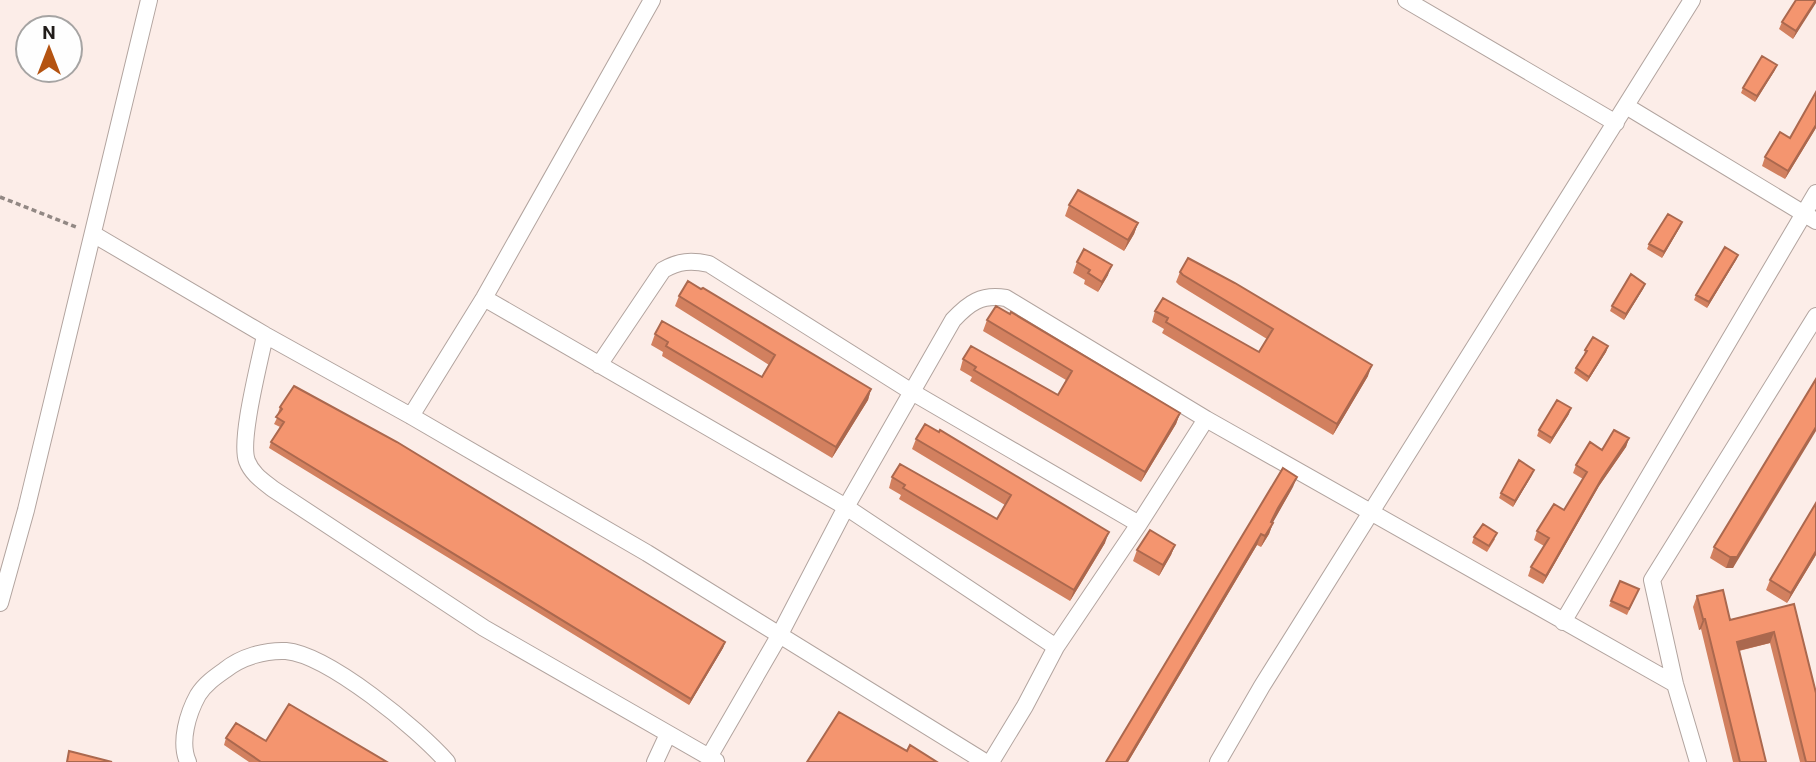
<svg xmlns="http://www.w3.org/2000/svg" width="1816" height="762" font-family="Roboto,sans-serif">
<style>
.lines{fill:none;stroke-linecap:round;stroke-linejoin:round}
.street-casing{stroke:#b2a49f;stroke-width:18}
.path{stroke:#928884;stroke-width:3.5;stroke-dasharray:5 3.5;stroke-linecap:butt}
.street{stroke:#fff;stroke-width:16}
.wall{fill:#d2805f}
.shaded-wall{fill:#ab684e}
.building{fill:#f4956f;stroke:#ab684e;stroke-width:2}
</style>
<rect width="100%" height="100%" fill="#fcede8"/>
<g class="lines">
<g class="street-casing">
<path id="street" d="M1406,0l210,123
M1626,106l190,115
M93,234l172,101 146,81 236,137 338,209
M484,298l362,209 210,140 -31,59 -34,56
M265,335c-5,26 -26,105 -18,126 5,13 16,20 26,28l211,139 232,133
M599,365l64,-95c16,-9 28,-10 46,-6l203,128 227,132
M411,416l73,-118 168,-298
M1206,419l469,265
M0,603l26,-93 123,-510
M1563,622l253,-429
M709,757l70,-121 67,-129 107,-187c16,-17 28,-26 53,-22l200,121 -67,105 -83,123
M188,762c-9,-20 0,-49 10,-67 7,-11 17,-18 27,-25 16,-13 40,-20 61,-19 43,4 132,78 161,111
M655,762l13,-28
M1218,762l44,-76 430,-686
M1698,762l-23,-78 -23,-104 164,-264"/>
</g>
<path class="path" d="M0,197l76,30"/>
<use href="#street" class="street"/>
</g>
<path class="wall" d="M1816,0l-23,39 -14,-10 3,-7z
M1775,70l-20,32 -14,-9 2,-5z
M1816,128l-31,51 -23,-13 3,-9 25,-19z
M1069,205l69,18 -4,11 -10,17 -59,-35z
M1682,222l-2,5 -18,31 -15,-9 2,-5z
M1738,255l-2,5 -29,48 -13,-8 2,-5z
M1077,262l31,13 -10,17 -14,-8 1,-4 -12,-7z
M1180,272l188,104 -35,59 -171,-102 2,-4 -12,-7 3,-11 104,41 8,-13 -88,-54 -3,-3z
M1645,284l-2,5 -19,31 -14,-9 2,-5z
M679,296l192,93 -3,11 -36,58 -170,-102 1,-4 -12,-7 4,-11 107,43 7,-12 -94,-59z
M987,320l193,93 -4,11 -35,58 -171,-101 2,-4 -12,-7 3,-11 95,36 8,-15 -83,-49z
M1608,346l-2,6 -19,30 -13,-9 2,-5 8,-12 1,-6z
M1816,379l-83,189h-7l-16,-10 4,-11z
M280,407l445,235 -2,6 -34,57 -420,-257 2,-6 9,-15 -6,-3 5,-10 -1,-1z
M1569,414l-19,30 -13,-8 2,-6z
M1629,438l-3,9 -27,39 -56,98 -15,-8 3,-9 13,-21 -10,-6 3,-9 27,-21 19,-31 -10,-6 3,-8 26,-15z
M916,439l189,104 -35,58 -171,-102 2,-4 -12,-7 3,-11 105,42 8,-14 -93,-56z
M1532,475l-19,32 -14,-9 2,-5z
M1293,487l-21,36h1l-4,11 -8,13 -4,-2 -129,217h-22z
M1474,537l21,2 -8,13 -15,-9z
M1175,545l-4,10 -12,21 -26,-15 4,-11z
M1816,555l-29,48 -21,-13 4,-10z
M1639,589l-12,26 -18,-9 2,-5z
M1697,596l33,24 64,-16 22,158h-16l-30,-119 -31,8 27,111h-33l-32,-133 -2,1 -6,-23z
M226,738l40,3 121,21h-138l-25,-17z"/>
<path class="shaded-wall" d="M1816,0v3l-23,36 3,-8z
M1777,65l-2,5 -20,32 2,-6z
M1816,125v3l-31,51 3,-8z
M1682,222l-2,5 -18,31 2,-6z
M1138,223l-4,11 -10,17 4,-11z
M1738,255l-2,5 -29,48 2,-6z
M1112,265l-4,10 -10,17 4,-10z
M1645,284l-2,5 -19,31 2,-6z
M1608,346l-2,6 -19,30 2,-5z
M1372,365l-4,11 -35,59 4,-11z
M871,389l-3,11 -36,58 4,-11z
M1571,408l-2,6 -19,30 2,-6z
M1180,413l-4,11 -35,58 4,-10z
M1816,427v4l-83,137h-7l4,-11z
M1629,438l-3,9 -27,39 -56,98 3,-8 56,-98z
M1534,470l-2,5 -19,32 2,-6z
M1297,477l-4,10 -26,46 11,-25z
M1273,523l-4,11 -8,13 4,-11z
M1109,532l-4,11 -35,58 4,-11z
M1261,534l-4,11 -129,217h-2z
M1175,545l-4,10 -12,21 4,-11z
M1816,551v4l-29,48 4,-10z
M1703,619h2l-4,10 -2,1z
M1774,632l-4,11 -37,9 4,-10z
M725,642l-2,6 -34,57 2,-6z"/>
<path class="building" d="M1796,0h20l-20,31 -14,-9z
M1762,56l15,9 -20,31 -14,-8z
M1816,92v33l-28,46 -23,-14 15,-25 10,6z
M1078,190l60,33 -10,17 -59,-35z
M1668,214l14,8 -18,30 -15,-8z
M1725,247l13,8 -29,47 -13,-7z
M1084,249l28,16 -10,17 -14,-9 2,-3 -13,-8z
M1188,258l47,25 137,82 -35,59 -171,-102 2,-4 -13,-7 8,-13 96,54 14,-23 -90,-54 -3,-3z
M1631,274l14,10 -19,30 -14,-8z
M688,281l13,8 2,-1 168,101 -35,58 -170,-101 2,-4 -13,-8 7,-13 100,56 13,-22 -96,-59z
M996,306l14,8 1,-2 169,101 -35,59 -171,-102 2,-3 -13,-8 8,-13 87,49 14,-24 -85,-51z
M1593,337l15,9 -19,31 -13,-9 11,-17 -2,-1z
M1816,379v48l-79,130h-7l-16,-10z
M294,386l103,56 328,200 -34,57 -420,-257 13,-20 -8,-5 6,-8 -2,-2z
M1557,400l14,8 -19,30 -13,-8z
M925,424l14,8 1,-2 169,102 -35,58 -171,-102 2,-3 -13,-8 8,-13 97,55 14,-24 -95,-56z
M1614,430l15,8 -27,40 -56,98 -15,-9 18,-29 -12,-7 17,-27 10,6 23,-38 -11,-7 14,-23 12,8z
M1519,460l15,10 -19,31 -14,-8z
M1283,468l14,9 -19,31 -7,14 2,1 -8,13 -4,-2 -135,228h-20z
M1816,503v48l-25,42 -21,-13z
M1483,524l14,9 -8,13 -15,-9z
M1150,530l25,15 -12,20 -26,-15z
M1620,581l19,8 -10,20 -18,-8z
M1723,590l7,30 64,-16 22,89v69h-10l-32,-130 -37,10 29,120h-26l-35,-143h-2l-6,-23z
M289,704l98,58h-126l-35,-24 10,-15 30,18z
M839,712l68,39 3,-6 27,17h-130z
M69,751l43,11h-45z"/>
<g transform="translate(49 49)"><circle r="33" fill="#fefefe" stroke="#a6a4a3" stroke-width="2"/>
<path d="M0-5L12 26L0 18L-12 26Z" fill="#b45311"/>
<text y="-10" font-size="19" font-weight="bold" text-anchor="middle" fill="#211c1a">N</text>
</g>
</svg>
